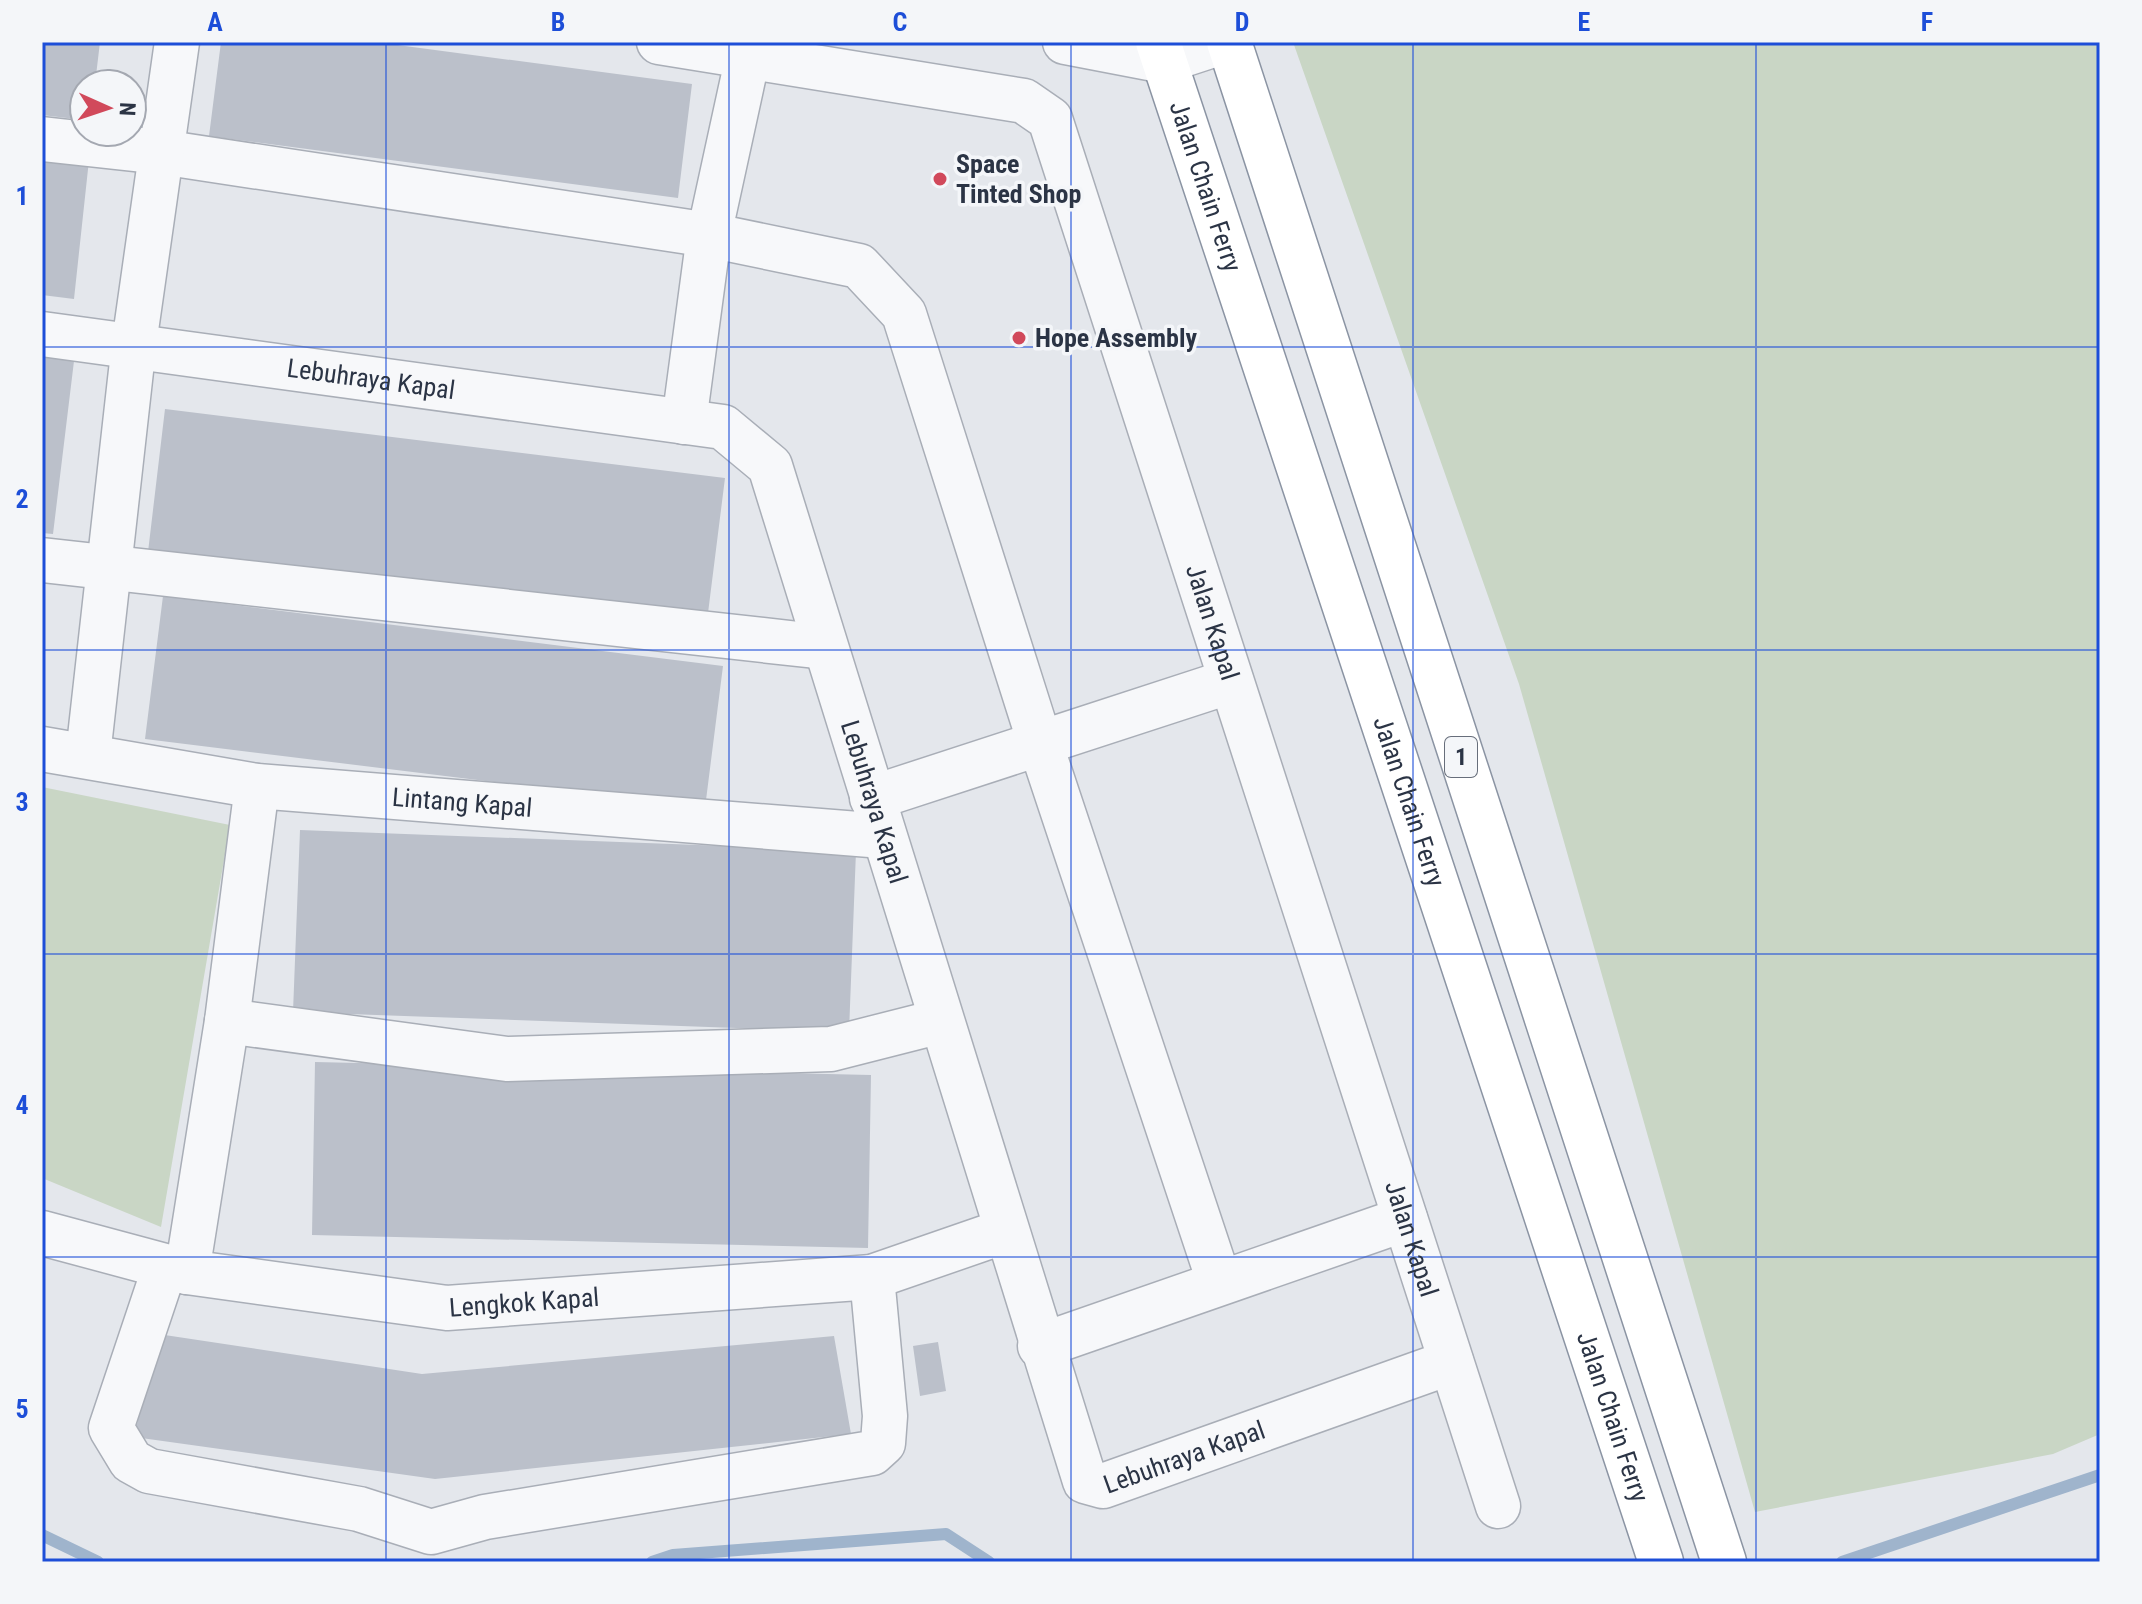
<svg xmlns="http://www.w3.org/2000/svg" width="2142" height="1604" font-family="'Roboto Condensed',sans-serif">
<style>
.green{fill:#c9d6c5}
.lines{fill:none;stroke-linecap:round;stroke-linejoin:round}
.stream{stroke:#9fb4cc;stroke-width:12}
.building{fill:#bbc0ca}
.minor-casing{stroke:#a9aeb7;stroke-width:47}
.highway-casing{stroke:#8b94a3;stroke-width:47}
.minor{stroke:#f7f8fa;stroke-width:44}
.highway{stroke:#fff;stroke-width:44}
.grid{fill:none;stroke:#1d4ed8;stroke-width:2;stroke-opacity:0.55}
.poi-dot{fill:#d1495b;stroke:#f4f6f9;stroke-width:3}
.labels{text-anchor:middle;stroke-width:7;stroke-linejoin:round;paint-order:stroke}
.shield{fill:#f4f6f9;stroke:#676e7b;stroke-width:2}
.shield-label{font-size:24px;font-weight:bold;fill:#2b3445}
.poi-label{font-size:26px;font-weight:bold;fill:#2b3445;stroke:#f4f6f9;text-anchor:start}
.street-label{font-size:26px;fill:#2b3445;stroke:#f4f6f9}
.neatline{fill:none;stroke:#1d4ed8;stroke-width:3}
.grid-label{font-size:26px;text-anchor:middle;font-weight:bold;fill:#1d4ed8}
</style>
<rect width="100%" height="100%" fill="#e4e7ec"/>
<path class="green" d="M1293,42h807v1392l-47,20 -298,58 -236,-828z
M42,787l188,38 -69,402 -119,-49z"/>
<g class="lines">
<path class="stream" d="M42,1535l56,27
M652,1562l21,-7 273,-21 43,28
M1842,1562l258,-87"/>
</g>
<path class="building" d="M42,42h58l-5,42h-11v36l-42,-5z
M221,42h154l317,42 -14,114 -469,-62z
M42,155l47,5 -15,139 -32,-4z
M42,357l32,4 -21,173 -11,-1z
M165,409l560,69 -18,143 -559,-69z
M163,596l560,70 -18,142 -560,-69z
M300,830l556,21 -7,181 -556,-20z
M315,1062l556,13 -3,173 -556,-13z
M158,1334l264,40 412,-38 17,98 -416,45 -301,-42z
M938,1342l8,49 -26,5 -7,-50z"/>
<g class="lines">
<g class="minor-casing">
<g id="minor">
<path id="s1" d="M659,42l365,59 26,18 448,1387"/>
<path d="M1065,42l99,19 58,-19"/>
<path d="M42,139l119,13 548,83 150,31 45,48 137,432 178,535"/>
<path id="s2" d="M42,334l681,93 47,39 315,1015 18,5 348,-124"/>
<path d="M684,422l25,-187 39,-179"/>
<path d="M42,560l783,87"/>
<path id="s3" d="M42,749l215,37 626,50"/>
<path d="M88,755l46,-411 43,-302"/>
<path d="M872,798l359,-117"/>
<path d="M227,1021l280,38 324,-10 110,-28"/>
<path id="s4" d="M42,1233l145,39 260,36 425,-31 133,-46"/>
<path d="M165,1267l-54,161 20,33 18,10 210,38 72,23 54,-15 387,-64 11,-10 2,-27 -13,-139"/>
<path d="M187,1272l40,-251 30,-235"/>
<path d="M1040,1346l365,-127"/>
</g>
</g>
<g class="highway-casing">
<g id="highway">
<path id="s5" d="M1158,42l503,1520"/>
<path d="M1229,42l495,1520"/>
</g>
</g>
<use href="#minor" class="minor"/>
<use href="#highway" class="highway"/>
</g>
<path class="grid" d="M386,42v1520M729,42v1520M1071,42v1520M1413,42v1520M1756,42v1520M42,347h2058M42,650h2058M42,954h2058M42,1257h2058"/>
<g class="poi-dot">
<circle cx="940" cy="179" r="8"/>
<circle cx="1019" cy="338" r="8"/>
</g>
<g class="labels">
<rect class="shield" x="1445" y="737" width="32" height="40" rx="6"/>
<g class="shield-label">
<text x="1461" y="765">1</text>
</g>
<g class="poi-label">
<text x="956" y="173">Space<tspan x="956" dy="30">Tinted Shop</tspan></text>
<text x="1035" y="347">Hope Assembly</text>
</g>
<g class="street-label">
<text dy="9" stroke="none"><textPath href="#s5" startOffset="152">Jalan Chain Ferry</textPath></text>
<text dy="9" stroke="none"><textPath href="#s2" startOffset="332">Lebuhraya Kapal</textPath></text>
<text dy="9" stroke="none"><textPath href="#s1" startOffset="930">Jalan Kapal</textPath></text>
<text dy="9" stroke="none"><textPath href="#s3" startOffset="424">Lintang Kapal</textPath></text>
<text dy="9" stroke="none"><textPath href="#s2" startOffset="1100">Lebuhraya Kapal</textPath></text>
<text dy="9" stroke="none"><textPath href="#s5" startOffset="800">Jalan Chain Ferry</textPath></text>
<text dy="9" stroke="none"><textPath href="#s1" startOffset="1578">Jalan Kapal</textPath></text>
<text dy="9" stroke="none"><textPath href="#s4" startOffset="490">Lengkok Kapal</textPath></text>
<text dy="9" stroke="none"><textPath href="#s5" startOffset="1448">Jalan Chain Ferry</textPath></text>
<text dy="9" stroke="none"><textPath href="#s2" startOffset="1916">Lebuhraya Kapal</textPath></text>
</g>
</g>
<rect width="2142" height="1604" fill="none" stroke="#f4f6f9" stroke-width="88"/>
<g transform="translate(108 108) rotate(93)"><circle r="38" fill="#f4f6f9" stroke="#a4a8b1" stroke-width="2"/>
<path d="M0-6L14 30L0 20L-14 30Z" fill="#d1495b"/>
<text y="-12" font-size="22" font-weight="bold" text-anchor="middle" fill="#2b3445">N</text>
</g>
<rect x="44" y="44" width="2054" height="1516" class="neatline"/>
<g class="grid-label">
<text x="215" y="31">A</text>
<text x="558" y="31">B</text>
<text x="900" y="31">C</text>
<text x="1242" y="31">D</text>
<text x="1584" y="31">E</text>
<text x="1927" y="31">F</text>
<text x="22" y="205">1</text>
<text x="22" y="508">2</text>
<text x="22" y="811">3</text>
<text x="22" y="1114">4</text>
<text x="22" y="1418">5</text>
</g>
</svg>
